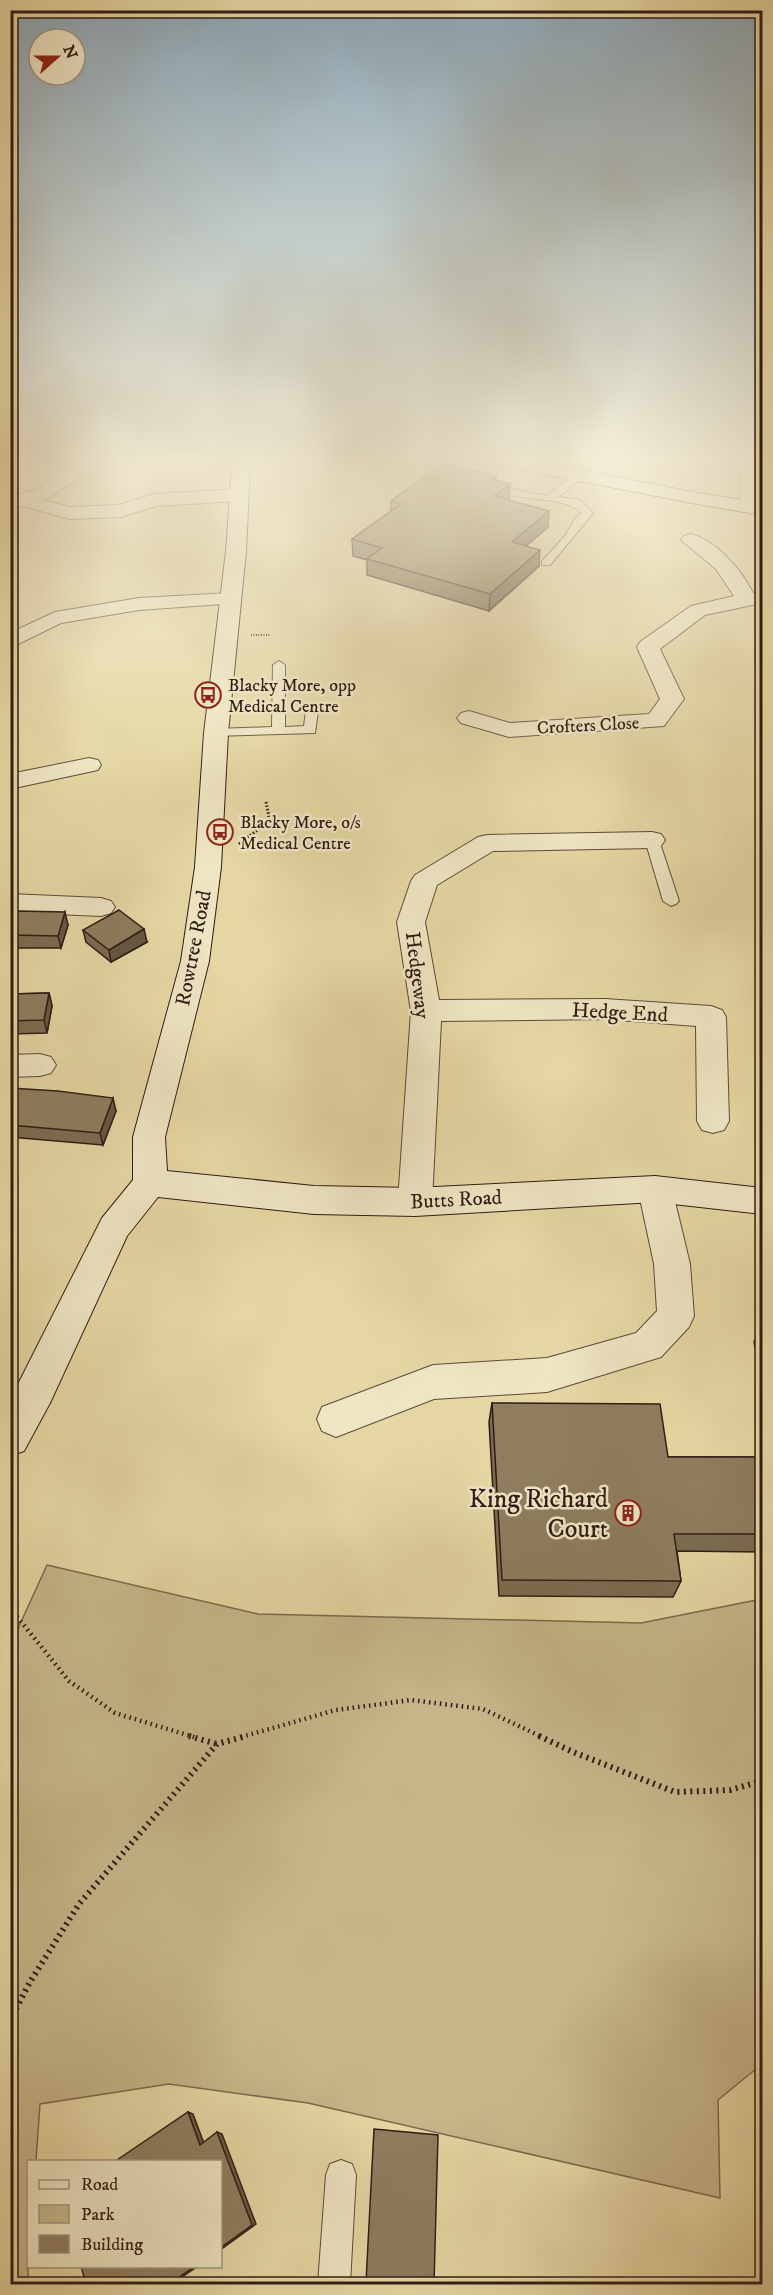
<svg xmlns="http://www.w3.org/2000/svg" width="773" height="2295" font-family="'IM FELL DW Pica',serif">
<style>
.green{fill:#c6b78b;stroke:#7b6a50;stroke-width:1.5}
.lines{fill:none;stroke-linecap:round;stroke-linejoin:round}
.lane-casing{stroke:#5d4b38;stroke-width:2}
.street-casing{stroke:#5d4b38;stroke-width:2}
.secondary-casing{stroke:#301c15;stroke-width:2}
.path-far3{stroke:#301c15;stroke-width:2;stroke-dasharray:1 1.5;stroke-linecap:butt}
.path-far2{stroke:#301c15;stroke-width:3;stroke-dasharray:1.5 2;stroke-linecap:butt}
.path-far1{stroke:#301c15;stroke-width:4.5;stroke-dasharray:1.5 4;stroke-linecap:butt}
.path{stroke:#301c15;stroke-width:6;stroke-dasharray:2 4.5;stroke-linecap:butt}
.lane{fill:#eee5c3;fill-rule:evenodd}
.street{fill:#eee5c3;fill-rule:evenodd}
.secondary{fill:#eee5c3;fill-rule:evenodd}
.wall{fill:#7a6c52;stroke:#301c15;stroke-width:1.5}
.shaded-wall{fill:#635842;stroke:#301c15;stroke-width:1.5}
.building{fill:#8e7d5f;stroke:#301c15;stroke-width:1.5}
.labels{text-anchor:middle;stroke-width:5;stroke-linejoin:round;paint-order:stroke}
.far-poi-label{font-size:18px;fill:#301c15;stroke:#eee5c3;text-anchor:start}
.far-street-label{font-size:18px;fill:#301c15;stroke:#eee5c3}
.street-label{font-size:21px;fill:#301c15;stroke:#eee5c3}
.near-poi-label{font-size:26px;fill:#301c15;stroke:#eee5c3;text-anchor:end}
</style>
<rect width="100%" height="100%" fill="#e5d7a3"/>
<filter id="stains"><feTurbulence type="fractalNoise" baseFrequency=".00333" numOctaves="4"/><feColorMatrix values="0 0 0 0 .2 0 0 0 0 .09 0 0 0 0 .02 0 0 0 .5 -.17"/></filter>
<radialGradient id="worn" r=".72"><stop offset=".6" stop-color="#630" stop-opacity="0"/><stop offset="1" stop-color="#630" stop-opacity=".3"/></radialGradient>
<path class="green" d="M47,1565l211,49 383,9 121,-24v465l-44,36 2,98 -412,-95 -139,-19 -129,20 -4,57 -8,1v122h-17l-1,-638z"/>
<g class="lines">
<g class="lane-casing">
<path id="lane" d="M577,473l9,2 -28,22 22,3 13,13 -43,52h-8v-4l23,-25 9,-16 8,-7c-23,-21 -72,-8 -99,-29l5,-3 32,10 27,5z
M279,661l6,4v62l19,-1 2,-15 6,-4 6,4 -3,22 -104,3 -2,-3 2,-3 5,-1 56,-2 1,-62z
M652,836l7,4 20,61 -3,3 -5,2 -8,-5 -18,-61z
M341,2160l11,4 4,11 -6,109h-32l8,-109 4,-11z"/>
</g>
<g class="street-casing">
<path id="street" d="M86,457h20l-55,40 -9,3 28,7 49,-2 35,-11 86,-5 7,2 2,4 -2,4 -7,2 -84,5 -35,11 -51,2 -48,-13 -12,1v-10l27,-8z
M736,457h18l5,12 -1,39 -2,4h-14l-2,-4 1,-39z
M691,534c26,7 50,35 62,59l9,-2v12l-57,12 -45,34 24,50 -20,27 -155,11 -48,-14 -4,-5 4,-5 8,-2 41,12 139,-9 11,-15 -23,-52 3,-5 51,-36 43,-10 -18,-27 -35,-29 3,-4z
M230,593l7,2 3,4 -3,4 -98,7 -78,13 -51,25v-15l45,-21 84,-14z
M89,758l9,2 3,5 -3,5 -88,19v-15z
M652,832l9,2 4,6 -4,6 -9,2 -159,3 -56,34 -12,37 14,78 166,-1 106,7 11,4 4,7 3,104 -5,9 -11,3 -11,-3 -5,-9 -1,-95 -91,-7 -164,2 -9,181 -5,10 -12,4 -12,-4 -5,-10 13,-191 -14,-89 14,-41 4,-6 63,-38 9,-2z
M10,894l91,4 10,3 4,6 -4,6 -10,3 -91,-4z
M40,1054l11,3 5,8 -5,8 -11,3 -30,1v-22z
M655,1176l12,4 5,9 18,75 4,52 -5,11 -28,30 -114,35 -113,7 -98,38 -14,-6 -5,-12 5,-12 111,-42 114,-7 89,-25 21,-22 -3,-47 -16,-75 5,-9z"/>
</g>
<g class="secondary-casing">
<path id="secondary" d="M238,457h18l-6,10 -4,84 -18,182 -7,134 -12,94 -44,176 2,34 147,15 101,2 240,-12 107,12v26l-107,-12 -240,14 -101,-2 -156,-17 -31,39 -77,167 -26,48 -14,5v-56l92,-182 31,-38v-43l48,-176 14,-94 9,-134 22,-182 6,-84z
M473,457h44l175,35 70,11v12l-70,-12 -210,-41 -6,-1z"/>
</g>
<path class="path-far3" d="M251,635h19"/>
<path class="path-far2" d="M266,802l3,15
M239,844l21,-16"/>
<path class="path-far1" d="M10,1608l59,73 46,32 79,24
M241,1737l95,-27 75,-10 72,9 59,28"/>
<path class="path" d="M189,1736l28,8
M539,1736l34,16 102,40 55,-2 32,-9
M10,2020l20,-38 49,-78 138,-160 29,-8"/>
<use href="#lane" class="lane"/>
<use href="#street" class="street"/>
<use href="#secondary" class="secondary"/>
</g>
<path class="wall" d="M496,476v5l14,3 -1,16 39,27 -22,19 13,20 -50,45 -122,-36v-15l-14,-4 -1,-17 39,-28v-10z
M68,925l-7,23h-46l-4,-13z
M83,930l64,12 -36,20 -25,-20z
M49,993l3,13 -5,27 -37,1v-40z
M10,1088l106,23 -13,34 -93,-8z
M762,1322v60l-8,-40z
M492,1403l176,54h94v95l-85,-1 4,30 -8,16 -174,-1 -10,-174z"/>
<path class="shaded-wall" d="M510,484l-1,16 -15,-4z
M549,511l-1,16 -37,32 1,-17z
M540,550l-1,16 -50,45 1,-17z
M65,912l3,13 -7,23 -3,-12z
M144,929l3,13 -36,20 -2,-12z
M49,993l3,13 -5,27 -3,-13z
M113,1098l3,13 -13,34 -3,-12z
M12,1173l4,12 -6,14v-23z
M188,2112l5,2 12,32 -5,-1z
M217,2132l5,2 34,90 -36,26z
M195,2266h3l-26,18h-3z"/>
<path class="building" d="M451,465l45,11 -5,3 19,5 -16,12 55,15 -37,31 28,8 -50,44 -123,-35 15,-11 -30,-9 49,-35 -10,-3 47,-35z
M119,910l25,19 -35,21 -26,-20z
M18,911l47,1 -7,24 -47,-1z
M49,993l-5,27 -34,1v-27z
M10,1088l48,3 55,7 -13,35 -90,-8z
M492,1403l168,1 8,53h94v77h-88l7,47 -179,-1z
M188,2112l12,33 17,-13 35,93 -32,23v-86h-106z
M374,2129l64,6 -4,149h-44l-24,-2z
M81,2266h114l-26,18h-83z"/>
<linearGradient id="sky" x2="0" y2="1"><stop stop-color="#8ea8b9"/><stop offset="0.59" stop-color="#f3edd6"/><stop offset="1" stop-color="#f3edd6" stop-opacity="0"/></linearGradient>
<rect width="773" height="778" fill="url(#sky)"/>
<defs>
<g id="bus-ring" transform="scale(1.35)"><circle r="9.5" fill="#eee5c3" stroke="#8f2418" stroke-width="1.5"/><path d="M-5-6H5V4H4V6H2V4H-2V6H-4V4H-5ZM-3.5-4V0h7V-4ZM-3.5 1.2v1.5H-2V1.2ZM2 1.2v1.5H3.5V1.2Z" fill="#8f2418"/></g>
<g id="building-ring" transform="scale(1.35)"><circle r="9.5" fill="#eee5c3" stroke="#8f2418" stroke-width="1.5"/><path d="M-4-6H4V6H1V3H-1V6H-4ZM-2.5-4.3h1.7v1.8h-1.7ZM.8-4.3h1.7v1.8H.8ZM-2.5-1h1.7V.8h-1.7ZM.8-1h1.7V.8H.8Z" fill="#8f2418"/></g>
</defs>
<g fill-rule="evenodd">
<use href="#bus-ring" x="208" y="695"/>
<use href="#bus-ring" x="220" y="832"/>
<use href="#building-ring" x="628" y="1513"/>
</g>
<g class="labels">
<g class="far-poi-label">
<text x="228" y="691">Blacky More, opp<tspan x="228" dy="21">Medical Centre</tspan></text>
<text x="240" y="828">Blacky More, o/s<tspan x="240" dy="21">Medical Centre</tspan></text>
</g>
<g class="far-street-label">
<text transform="translate(588 725) rotate(-3)" y="6">Crofters Close</text>
</g>
<g class="street-label">
<text transform="translate(193 948) rotate(-79)" y="7">Rowtree Road</text>
<text transform="translate(418 975) rotate(83)" y="7">Hedgeway</text>
<text transform="translate(620 1012) rotate(3)" y="7">Hedge End</text>
<text transform="translate(456 1199) rotate(-3)" y="7">Butts Road</text>
</g>
<g class="near-poi-label">
<text x="608" y="1507">King Richard<tspan x="608" dy="30">Court</tspan></text>
</g>
</g>
<rect width="773" height="2295" fill="none" stroke="#e5d7a3" stroke-width="36"/>
<rect x="12" y="12" width="749" height="2271" fill="none" stroke="#301c15" stroke-width="3"/>
<rect x="18" y="18" width="737" height="2259" fill="none" stroke="#301c15" stroke-width="1.5"/>
<rect x="27" y="2160" width="195" height="108" fill="#eee5c3" stroke="#a2957d" stroke-width="1.5"/>
<rect x="39" y="2180" width="30" height="9" fill="#eee5c3" stroke="#a2957d" stroke-width="1.5"/>
<text x="81" y="2190" font-size="18" fill="#301c15">Road</text>
<rect x="39" y="2205" width="30" height="18" fill="#c6b78b" stroke="#a2957d" stroke-width="1.5"/>
<text x="81" y="2220" font-size="18" fill="#301c15">Park</text>
<rect x="39" y="2235" width="30" height="18" fill="#8e7d5f" stroke="#a2957d" stroke-width="1.5"/>
<text x="81" y="2250" font-size="18" fill="#301c15">Building</text>
<g transform="translate(57 57) rotate(69)"><circle r="28" fill="#eee5c3" stroke="#a2957d" stroke-width="1.5"/>
<path d="M0-4.5L10 22L0 15L-10 22Z" fill="#8f2418"/>
<text y="-9" font-size="16" font-weight="bold" text-anchor="middle" fill="#301c15">N</text>
</g>
<rect width="100%" height="100%" filter="url(#stains)"/>
<rect width="100%" height="100%" fill="url(#worn)"/>
</svg>
